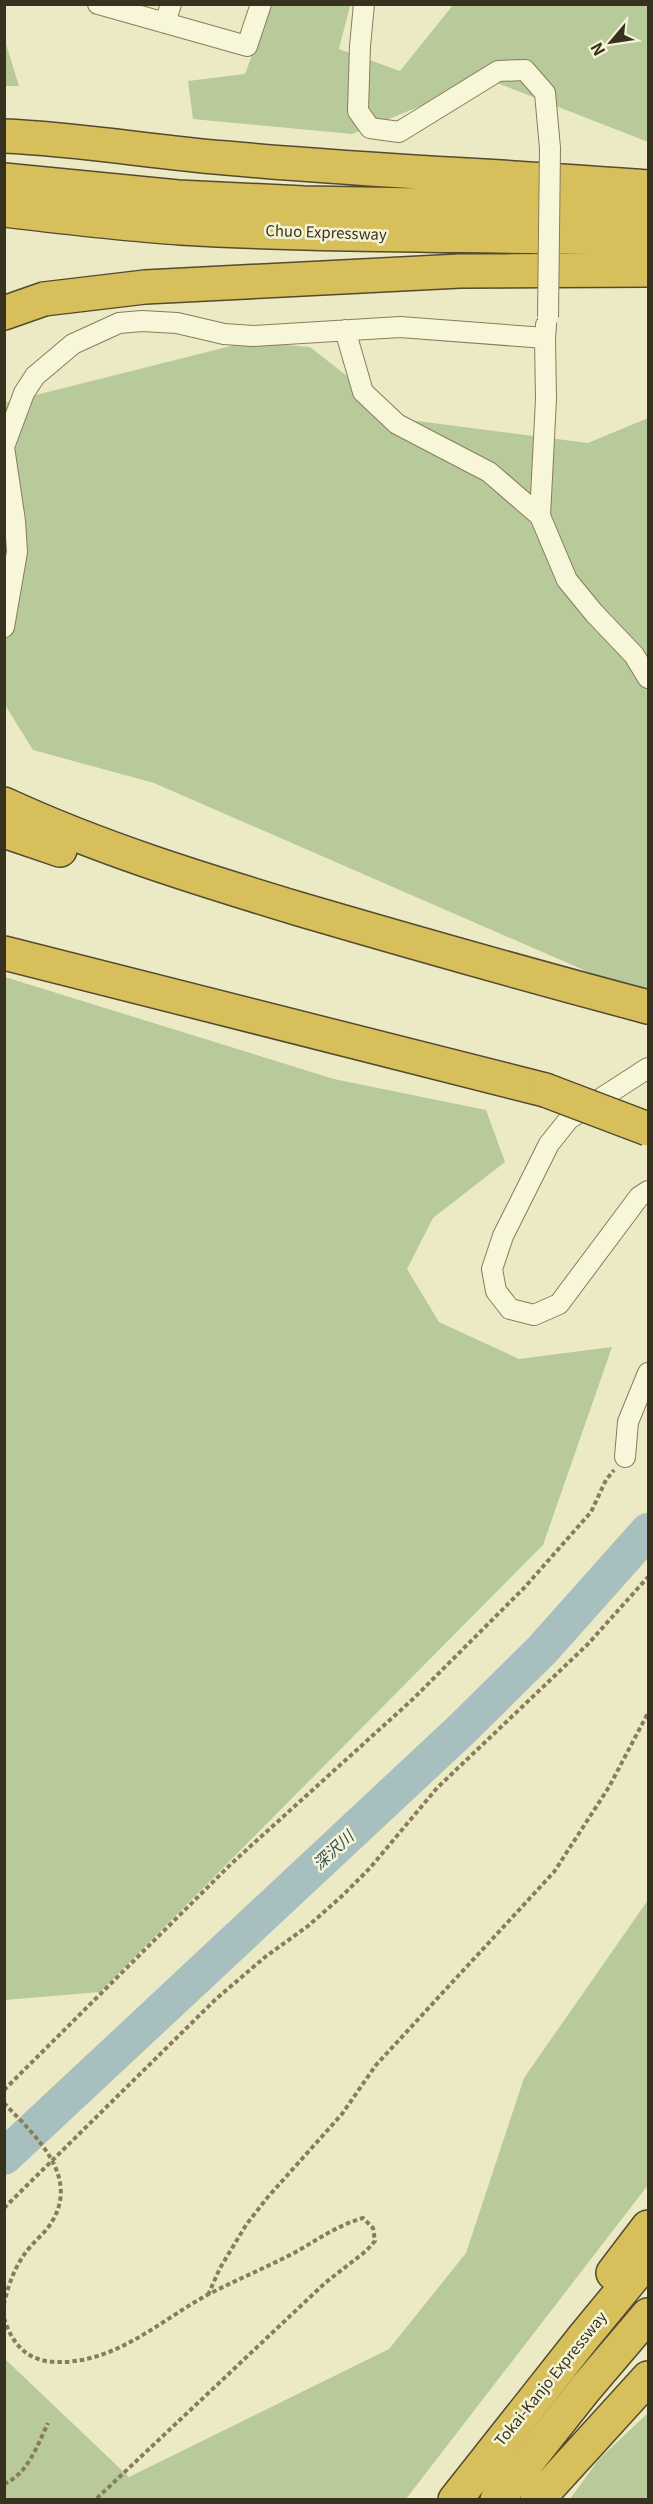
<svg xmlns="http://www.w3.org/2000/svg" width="653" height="2504" font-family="Georgia,'Noto Sans JP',serif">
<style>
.green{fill:#b8ca9a}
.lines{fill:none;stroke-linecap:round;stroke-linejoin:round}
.river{stroke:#a7c0bf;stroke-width:36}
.street-casing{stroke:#877d5c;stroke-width:22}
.highway-casing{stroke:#554a30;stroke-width:36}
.path{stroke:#877d5c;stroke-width:4;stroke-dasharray:4.5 3;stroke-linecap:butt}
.street{stroke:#f7f6d8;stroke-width:20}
.highway{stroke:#d7bf5b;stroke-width:33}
.street-bridge-casing{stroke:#877d5c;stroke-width:22;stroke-linecap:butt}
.highway-bridge-casing{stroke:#554a30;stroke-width:36;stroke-linecap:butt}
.street-bridge{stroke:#f7f6d8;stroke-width:20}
.highway-bridge{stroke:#d7bf5b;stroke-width:33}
.labels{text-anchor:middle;stroke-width:5;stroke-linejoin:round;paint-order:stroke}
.street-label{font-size:15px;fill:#37311f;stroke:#f4f3d5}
.water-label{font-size:16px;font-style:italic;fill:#2f4f56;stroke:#f4f3d5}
</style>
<rect width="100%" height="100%" fill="#eceac5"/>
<path class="green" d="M347,4l3,2 -11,43 61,22 53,-66h195v137l-161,-63 -135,55 -159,-15 -5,-38 57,-7 26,-69z
M4,41h1l14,45h-14z
M247,342l63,5 92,72 186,24 60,-25v580l-494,-215 -121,-33 -28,-45 -1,-302z
M5,977l329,102 152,31 19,52 -72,56 -26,51 32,53 80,37 93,-12 -69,198 -443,447 -95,8z
M648,1900v285l-242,314h-401v-140l124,118 260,-128 77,-96 58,-175z
M648,2413v86h-78l29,-40z"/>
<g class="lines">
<path class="river" d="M4,2157l458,-428 80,-79 106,-119"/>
<g class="street-casing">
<path id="street" d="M98,4l149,42 14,-42
M364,4l-4,42 -2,65 12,17 29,4 99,-61 27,-1 20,23 5,55
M165,23l6,-19
M546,325l-1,13 1,61 -6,117 27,64 27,33 40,42 14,23
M345,330l18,62 34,32 92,48 51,44
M4,447l20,-54 11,-17 38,-32 46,-21 23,-2 35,2 47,11 29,2 147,-9 145,11
M4,447l11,74 2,31 -13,75
M648,1068l-79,51 -20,25 -46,92 -11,33 4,22 14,18 24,6 25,-11 80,-107 9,-6
M625,1457l3,-35 20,-49"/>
</g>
<g class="highway-casing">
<path id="highway" d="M4,136c75,3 148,16 222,22 141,13 282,18 422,29
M4,180l174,17 126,6 344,6
M4,210c59,7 118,14 177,18 156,9 312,6 467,11
M4,313l40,-14 101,-12 315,-16 188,-1
M4,804c95,44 196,75 295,105 116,34 233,67 349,98
M4,831l56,19
M4,953l541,137
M613,2273l35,-46
M455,2500l128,-162 65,-79
M497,2500l88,-111 63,-74
M537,2500l111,-122"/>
</g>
<path class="path" d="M4,2090l228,-227 181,-164 111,-111 67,-76 15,-32 8,-10
M4,2103c32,34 81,76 43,126 -5,6 -11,11 -16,17 -15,17 -22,36 -27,58
M4,2208l212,-209 49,-42 43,-31 34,-30 28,-28 67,-80 151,-144 60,-67
M208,2295l12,-27 26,-43 21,-27 75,-84 34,-49 178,-193 55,-85 39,-74
M4,2318c8,26 23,43 51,44 60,2 103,-40 152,-67 29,-15 58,-27 87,-42 23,-13 44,-28 69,-35l10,10 2,13 -9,10 -41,32 -230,217
M4,2484c24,-10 34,-40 44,-61"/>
<use href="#street" class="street"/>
<use href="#highway" class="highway"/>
<g class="street-bridge-casing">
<path id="street-bridge" d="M548,317l2,-169"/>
</g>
<g class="highway-bridge-casing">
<path id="highway-bridge" d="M545,1090l103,39"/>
</g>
<use href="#street-bridge" class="street-bridge"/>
<use href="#highway-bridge" class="highway-bridge"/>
</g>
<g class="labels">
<g class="street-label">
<text transform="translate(326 233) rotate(2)" y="5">Chuo Expressway</text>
<text transform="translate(551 2379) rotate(-51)" y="5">Tokai-Kanjo Expressway</text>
</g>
<g class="water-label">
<text transform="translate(333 1850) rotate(-43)" y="6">深沢川</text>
</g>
</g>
<rect width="653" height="2504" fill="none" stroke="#37311f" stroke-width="12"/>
<g transform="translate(611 42) rotate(241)" stroke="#f4f3d5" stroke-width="4.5" paint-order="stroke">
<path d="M0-4.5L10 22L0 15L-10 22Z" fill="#37311f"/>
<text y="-9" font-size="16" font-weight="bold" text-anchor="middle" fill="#37311f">N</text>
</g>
</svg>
